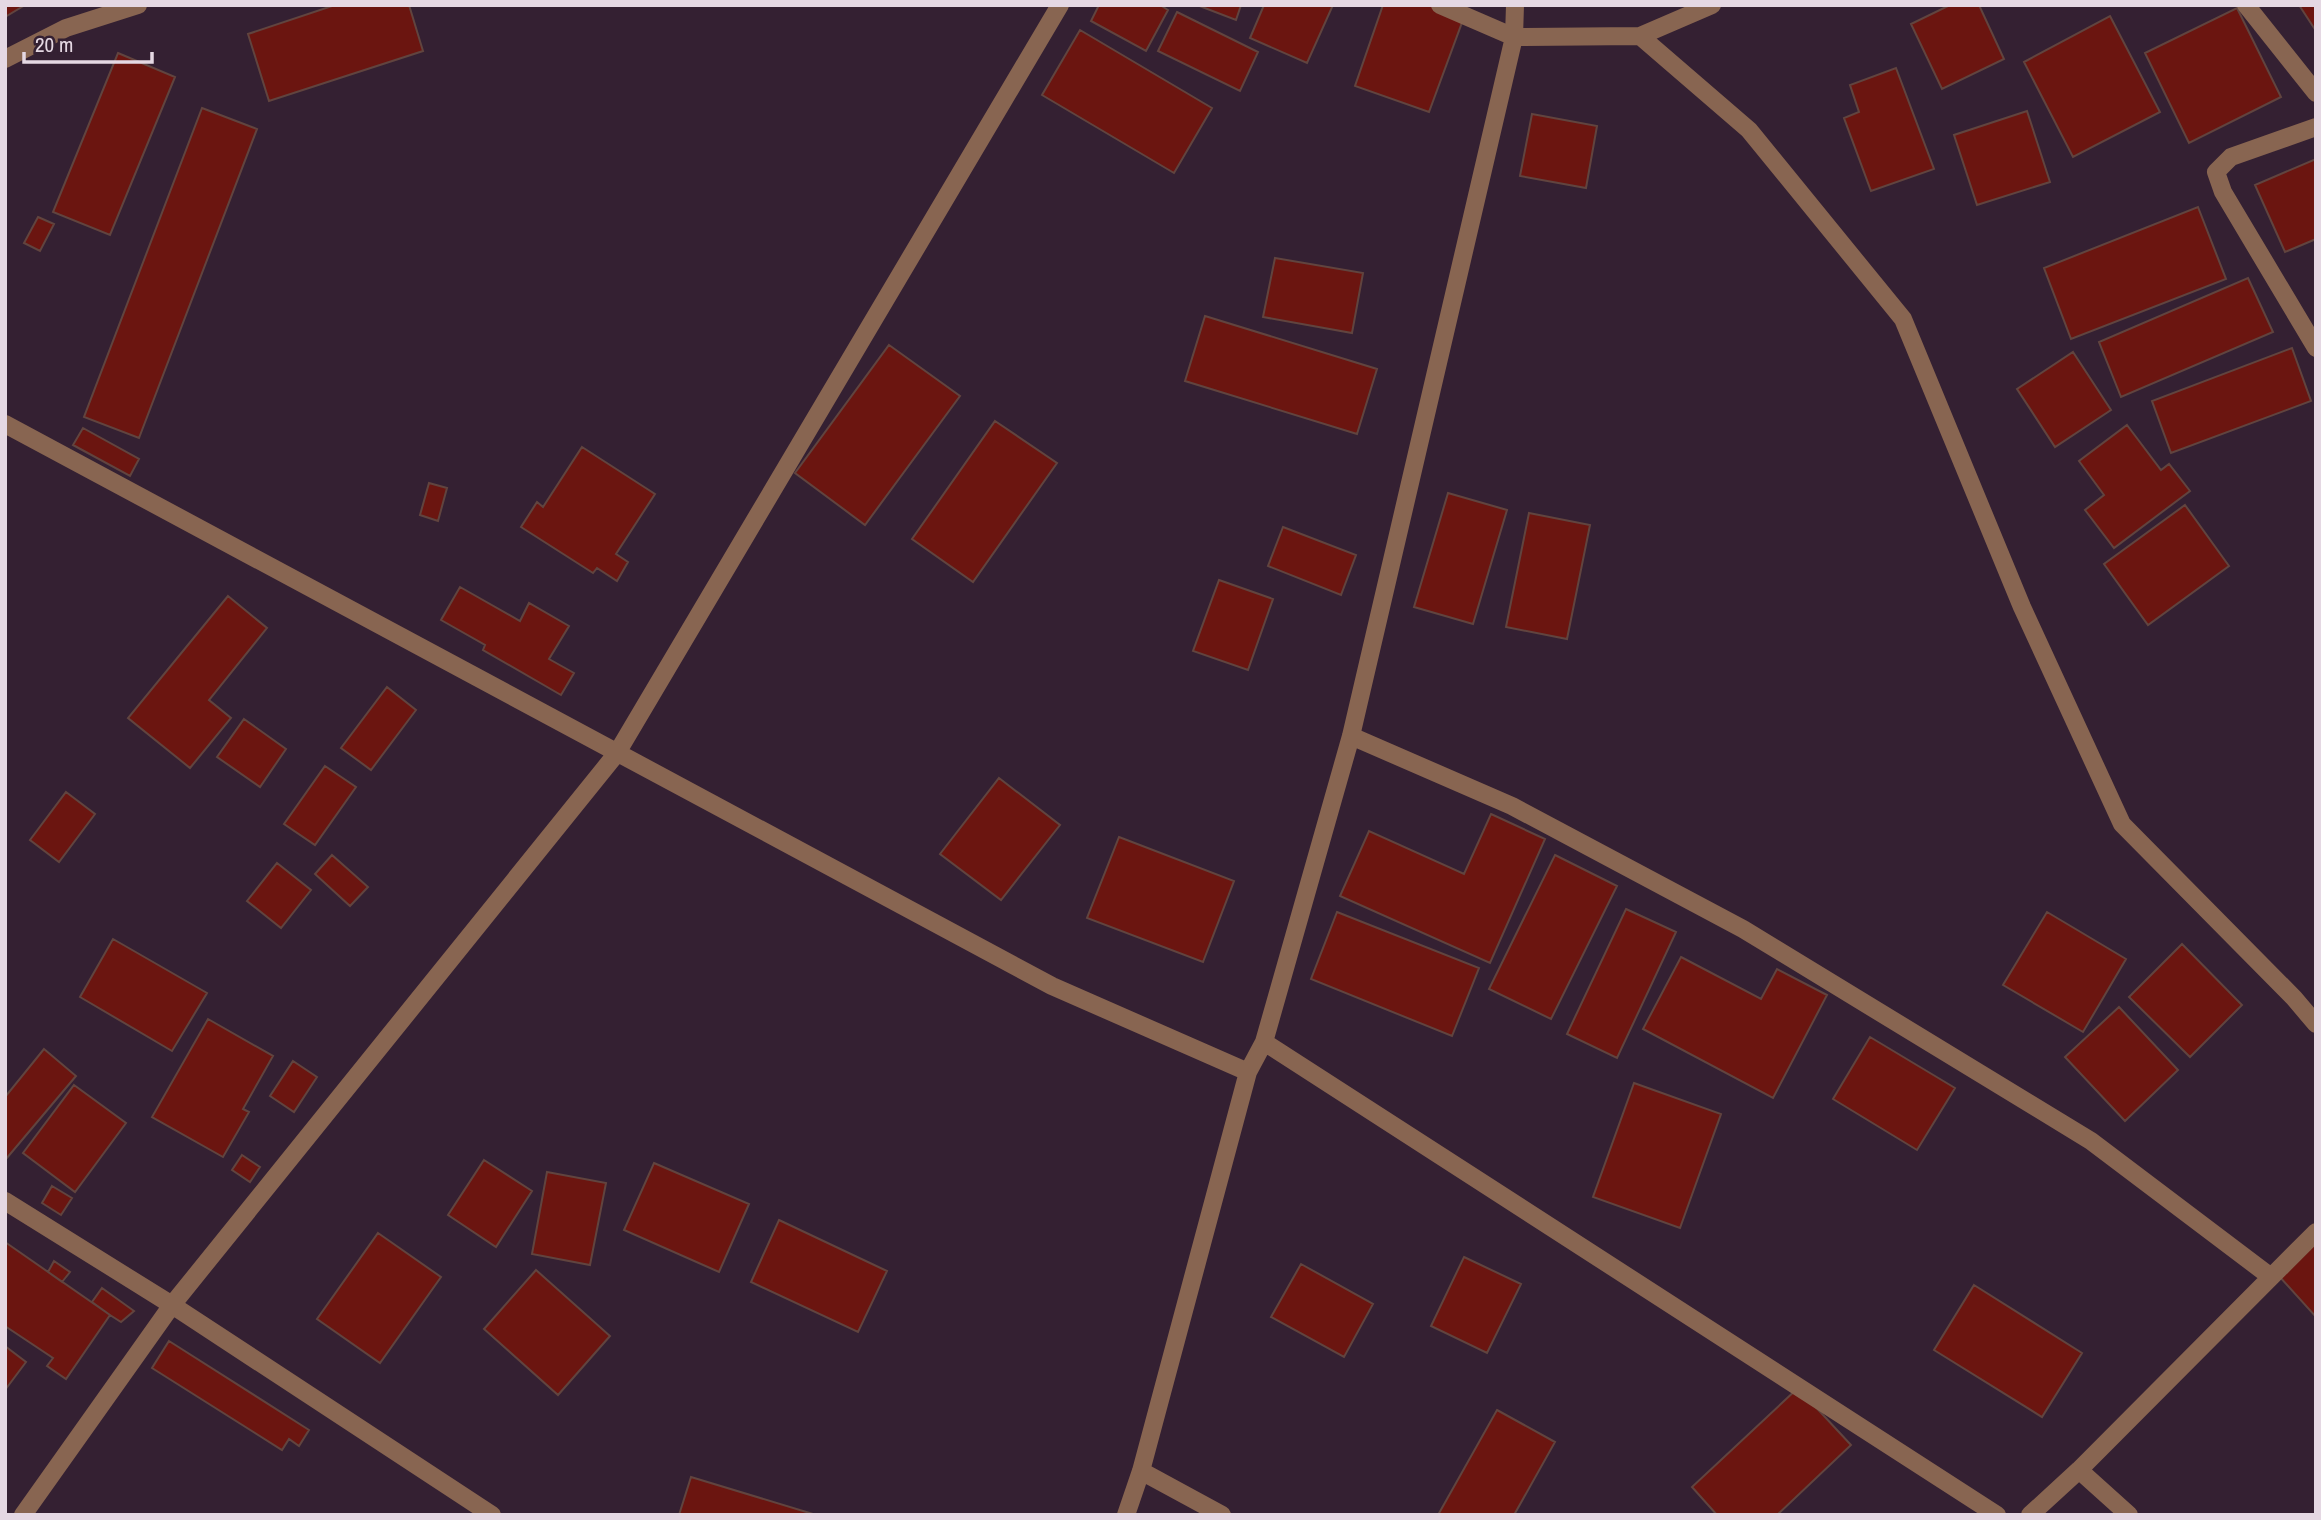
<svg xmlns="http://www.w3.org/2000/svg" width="2321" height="1520" font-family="'Archivo Narrow',sans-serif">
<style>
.building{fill:#6b1510;stroke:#61443f;stroke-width:2}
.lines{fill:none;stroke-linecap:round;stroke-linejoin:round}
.minor{stroke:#886551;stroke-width:18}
</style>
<rect width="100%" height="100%" fill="#342032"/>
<path class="building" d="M5,5h20l-20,12z
M335,5h74l14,46 -154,50 -21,-67z
M1099,5h61l8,5 -22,41 -55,-30z
M1197,5h44l-5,15z
M1264,5h69l-26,58 -57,-25z
M1383,5h47l34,12 -35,95 -74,-26z
M1950,5h29l25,54 -62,30 -31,-65z
M2299,5h17v26z
M2237,8l44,89 -92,46 -44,-90z
M1177,12l81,40 -18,39 -82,-40z
M2110,16l50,96 -87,45 -49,-95z
M1080,30l132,78 -38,65 -132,-78z
M118,53l57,24 -65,158 -57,-23z
M1896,68l38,101 -63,22 -27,-73 15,-6 -9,-27z
M202,108l55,21 -118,309 -55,-21z
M2027,111l23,71 -73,23 -23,-70z
M1532,114l65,12 -11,62 -66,-12z
M2316,159v80l-31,13 -30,-67z
M2198,207l28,72 -155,60 -27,-71z
M38,217l16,7 -14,27 -16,-8z
M1275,258l88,15 -11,60 -89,-16z
M2248,278l25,54 -152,65 -22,-55z
M1205,316l172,53 -20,65 -172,-53z
M889,345l71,51 -95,129 -70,-52z
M2292,348l19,53 -140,52 -19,-52z
M2073,352l38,58 -56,37 -38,-58z
M995,421l62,42 -84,119 -61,-43z
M2127,425l34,45 8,-6 21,27 -76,57 -29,-38 19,-15 -25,-34z
M83,428l56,31 -9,17 -57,-31z
M582,447l73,47 -39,60 12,8 -11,19 -20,-13 -4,5 -72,-46 16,-25 6,5z
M429,483l18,5 -9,33 -18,-6z
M1448,493l59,17 -34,114 -59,-17z
M2185,505l44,61 -81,59 -44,-61z
M1529,513l61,12 -23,114 -61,-12z
M1283,527l73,28 -15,40 -73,-29z
M1219,580l54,19 -25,71 -55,-19z
M460,587l60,34 9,-18 40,23 -20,33 25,14 -13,22 -78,-45 2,-5 -44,-25z
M228,596l39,32 -58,72 22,18 -41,50 -62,-50z
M387,687l29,23 -45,60 -30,-22z
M244,719l42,30 -26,38 -43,-30z
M325,766l31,21 -41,58 -31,-21z
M999,778l61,47 -59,75 -61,-46z
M66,792l29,22 -36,48 -29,-22z
M1491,814l54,25 -55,124 -150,-67 29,-65 95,43z
M1119,837l115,44 -31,81 -116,-44z
M332,855l36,32 -18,19 -35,-32z
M1555,855l62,31 -66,133 -62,-30z
M277,863l34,27 -30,38 -34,-27z
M1626,909l50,23 -59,126 -50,-24z
M1337,912l142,56 -27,68 -141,-57z
M2047,912l79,47 -43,73 -80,-47z
M113,939l94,54 -35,58 -92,-54z
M2182,944l60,61 -52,52 -61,-60z
M1681,957l80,42 16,-30 50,26 -54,103 -130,-69z
M2119,1007l59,63 -53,51 -60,-64z
M208,1019l65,37 -30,53 6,3 -26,45 -71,-40z
M1870,1037l85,51 -38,62 -84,-51z
M44,1049l32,27 -70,83 -1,-62z
M293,1061l24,16 -23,35 -24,-16z
M1634,1083l87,31 -41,114 -87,-31z
M74,1085l52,38 -51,69 -52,-39z
M242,1155l18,12 -10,15 -18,-12z
M484,1160l48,31 -36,56 -48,-32z
M654,1163l95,41 -30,68 -95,-42z
M547,1172l59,11 -16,82 -58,-11z
M52,1186l20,12 -11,17 -19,-12z
M779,1220l108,51 -29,61 -107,-50z
M378,1233l63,44 -61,86 -63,-44z
M5,1242l105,73 -44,64 -19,-13 6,-8 -48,-32z
M2316,1243v74l-37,-41z
M1464,1257l57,27 -34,69 -56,-27z
M54,1261l16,11 -8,10 -14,-10z
M1301,1264l72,40 -29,53 -73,-40z
M536,1270l74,66 -52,59 -74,-66z
M1974,1285l108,68 -40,64 -108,-67z
M102,1288l32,23 -13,11 -11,-7 -18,-13z
M169,1341l140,89 -10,16 -10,-7 -7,11 -130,-82z
M5,1346l21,16 -21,28z
M1798,1388l53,57 -74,70h-60l-25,-28z
M1497,1410l58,32 -41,73h-76z
M691,1477l122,37 -1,1h-133z"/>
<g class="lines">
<path class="minor" d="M1440,5l74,32 126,-1 72,-31
M2246,5l70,88
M1640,36l109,94 154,189 119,288 100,217 172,174 22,26
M5,59l61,-31 72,-23
M2316,127l-85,30 -15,15 7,20 93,156
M5,424l1047,562 196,86
M1351,736l161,70 231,123 348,212 180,136
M1264,1042l733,473
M5,1201l167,104 320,210
M2079,1470l50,45
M1141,1471l81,44
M23,1515l149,-210 445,-552 443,-748
M1126,1515l15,-44 107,-399 16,-30 87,-306 163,-699 1,-32
M2030,1515l49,-45 237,-238"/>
</g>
<rect width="2321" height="1520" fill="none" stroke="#e5d8e3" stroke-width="14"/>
<path d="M24 52v10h128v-10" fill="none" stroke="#e5d8e3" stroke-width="3.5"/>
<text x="35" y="52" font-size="21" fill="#e5d8e3" stroke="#342032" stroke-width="5" paint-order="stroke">20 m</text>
</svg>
